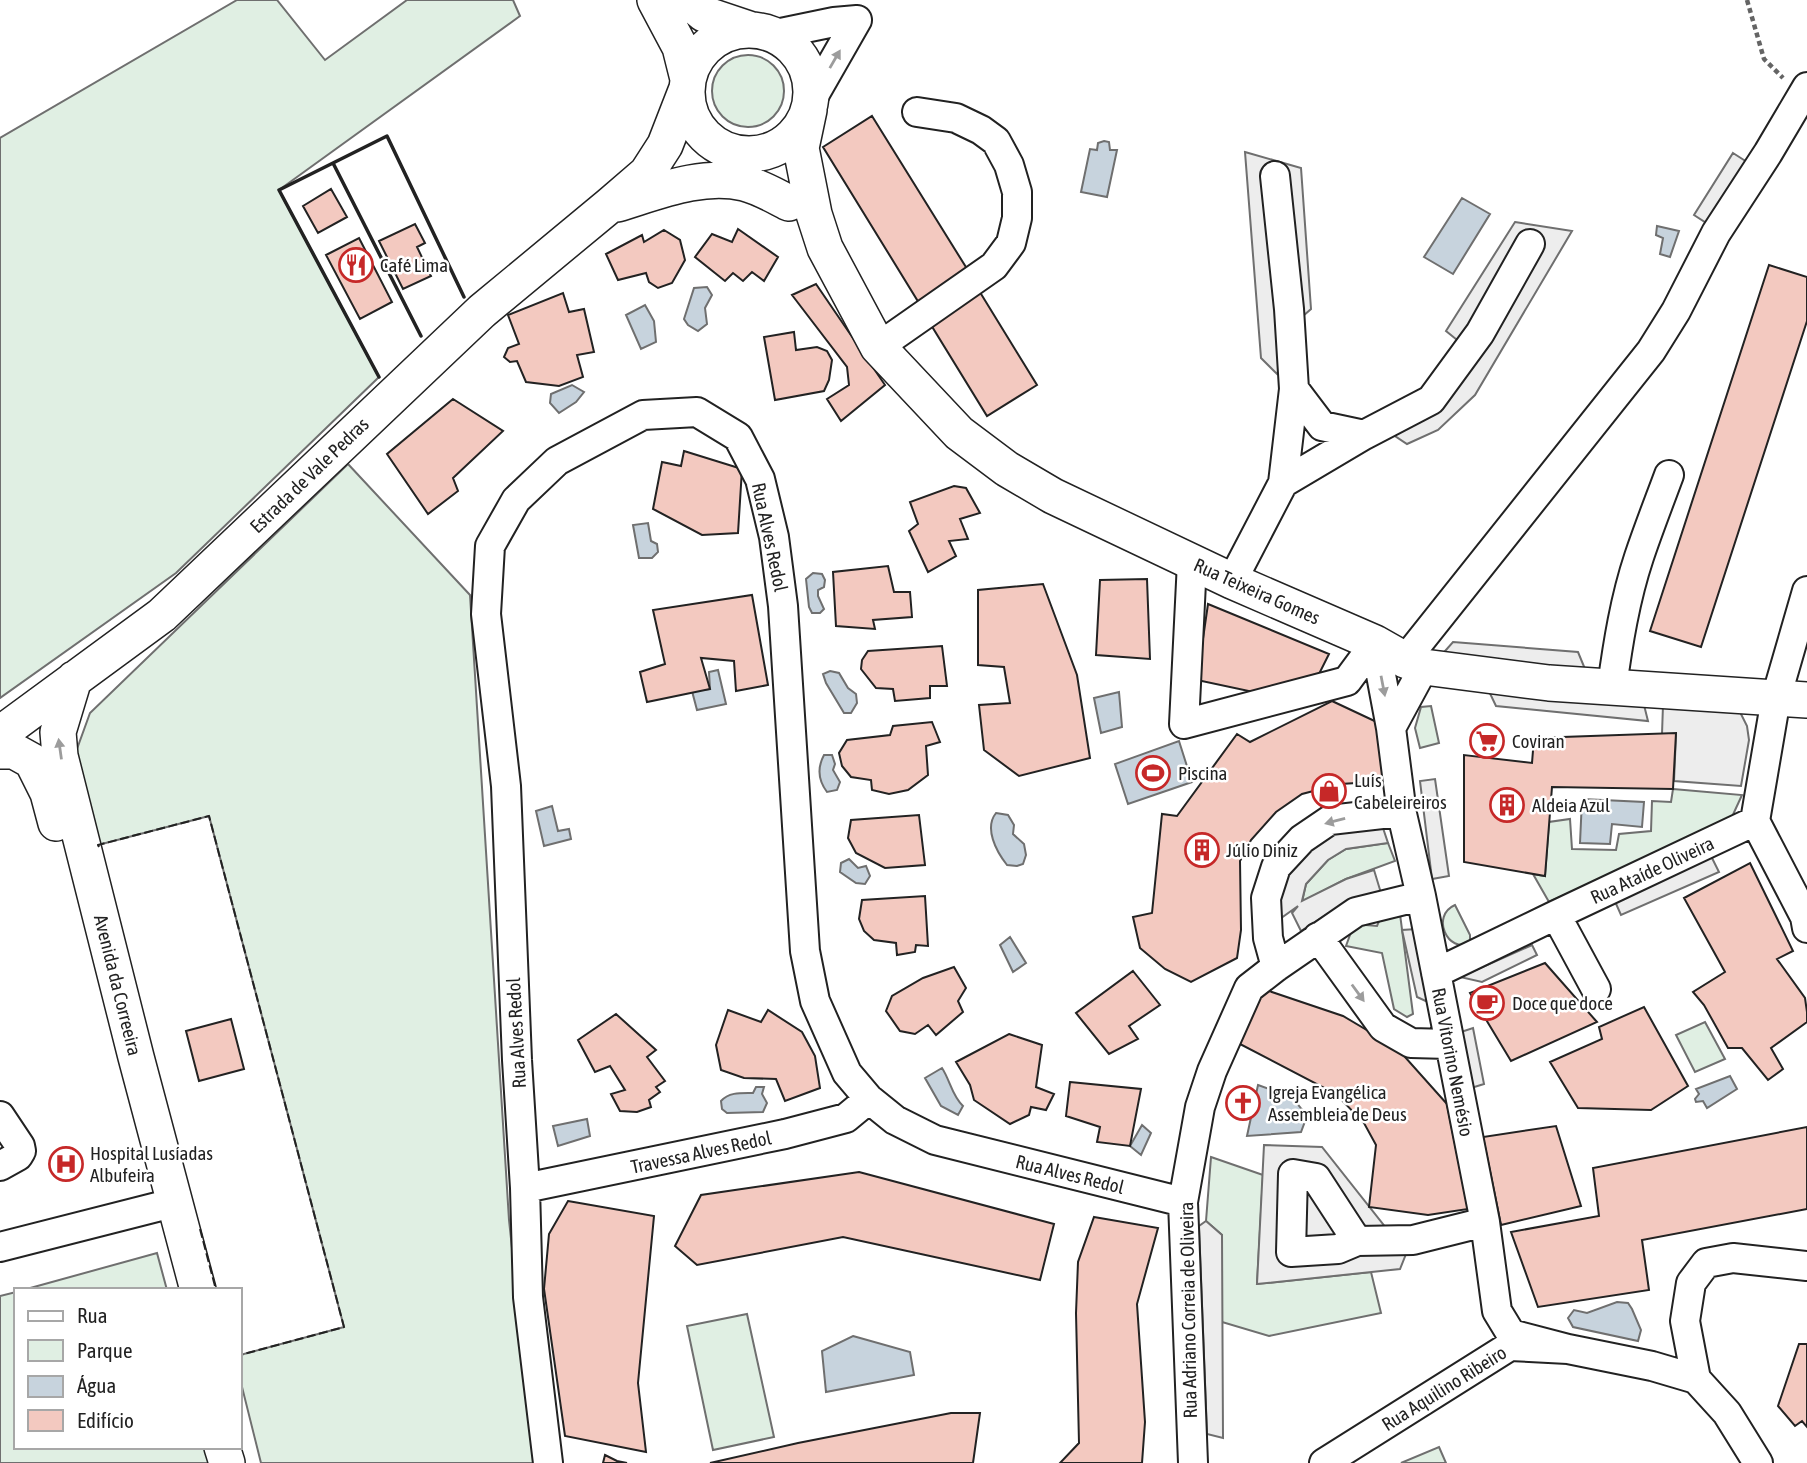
<svg xmlns="http://www.w3.org/2000/svg" width="1807" height="1463" font-family="'Asap Condensed',sans-serif">
<style>
.green{fill:#e0efe3;stroke:#6f6f6f;stroke-width:2}
.parking{fill:#ededed;stroke:#6f6f6f;stroke-width:2}
.water{fill:#c7d3dd;stroke:#6f6f6f;stroke-width:2}
.building{fill:#f3c9c0;stroke:#222;stroke-width:2}
.lines{fill:none;stroke-linecap:round;stroke-linejoin:round}
.minor-casing{stroke:#222;stroke-width:32}
.major-casing{stroke:#222;stroke-width:38}
.path{stroke:#646464;stroke-width:4.5;stroke-dasharray:5 3.5;stroke-linecap:butt}
.minor{stroke:#fff;stroke-width:28}
.major{stroke:#fff;stroke-width:35}
.fence{stroke:#222;stroke-width:2;stroke-dasharray:9 3.5;stroke-linecap:butt}
.wall{stroke:#222;stroke-width:3.5}
.oneway{fill:#9c9c9c}
.labels{text-anchor:middle;stroke-width:5;stroke-linejoin:round;paint-order:stroke}
.poi-label{font-size:19px;fill:#222;stroke:#fff;text-anchor:start}
.street-label{font-size:19px;fill:#222;stroke:#fff}
</style>
<rect width="100%" height="100%" fill="#fff"/>
<path class="green" d="M237,0h40l48,60 82,-60h106l7,16 -241,174 100,187 -203,196 -176,125v-560z
M712 91a36 36 0 1 1 72 0a36 36 0 1 1-72 0Z
M348,464l122,131 39,625 26,243h-274l-21,-84v-24l104,-28 -135,-511 -111,29 -25,-85 17,-47z
M1431,706l8,37 -19,5 -5,-20 6,-21z
M1673,789l69,6 -11,24 -182,83 -16,-28 12,2 4,-54 21,-3 2,30 44,1 3,-16 32,-3 1,-30 19,1z
M1388,843l7,18 -49,18 -44,23 4,-18 22,-24 18,-11z
M1455,905l15,30v8c-22,11 -40,-27 -15,-38z
M1384,910l16,4 13,100 -6,3 -13,-8 -12,-56 -36,-7 8,-22 23,2z
M1705,1022l20,37 -30,13 -19,-37z
M1211,1157l52,18 -6,109 114,-12 10,41 -112,23 -47,-14v-87l-16,-14z
M157,1253l10,37h-144z
M16,1292v155h191l4,16h-211v-167z
M747,1314l27,123 -61,13 -26,-124z
M1439,1447l7,16h-45z"/>
<path class="parking" d="M1245,152l56,16 10,141 -16,14 -18,51 -16,-16z
M1733,153l14,9 -39,62 -14,-9z
M1515,222l57,9 -97,164 -37,35 -31,14 -15,-10 80,-82 -26,-21z
M1453,642l125,10 7,17 -147,-10z
M1484,681l157,12 7,28 -152,-15z
M1663,705l75,3 9,18 2,14 -8,46 -67,-5 2,-47h-14z
M1435,779l14,97 -17,3 -12,-98z
M1382,825l6,18 -42,6 -18,11 -22,24 -4,17 44,-22 28,-9 7,23 -44,15 -36,23 -9,-18 6,-7 -21,15v-29l13,-25 43,-35z
M1710,854l9,18 -98,43 -8,-18z
M1417,929l13,74 -13,-6 -15,-67z
M1532,945l5,10 -55,27 -22,-5z
M1473,1028l11,56 -16,5 -10,-56z
M1264,1145l58,2 64,81 -18,9 -58,-75 -27,1 -3,95 130,-14 -10,25 -143,15z
M1297,1187l15,4 22,37 2,11 -39,-2z
M1206,1221l16,14 1,203 -16,-4 -8,-208z"/>
<path class="water" d="M1104,141l5,1 1,8h7l-10,47 -26,-5 9,-43 7,1 1,-7z
M1462,198l28,16 -37,60 -29,-17z
M1657,226l22,5 -9,26 -10,-3 3,-16 -7,-3z
M707,287l5,8 -7,13 2,16 -9,7 -10,-6 -4,-6 10,-31z
M645,305l9,16 2,21 -15,7 -15,-34z
M572,385l12,7 -8,10 -17,11 -9,-10 1,-9z
M648,523l3,18 6,3 1,8 -6,6h-13l-6,-33z
M813,573l9,1 3,6 -1,7 -6,3v6l6,13 -4,4h-8l-3,-6 -3,-28z
M718,670l8,34 -29,6 -5,-19 18,-2 -1,-17z
M830,671l9,2 9,15 8,6 1,9 -6,10h-7l-18,-30 -3,-9z
M1119,692l3,35 -21,6 -7,-35z
M1179,741l13,41 -64,22 -13,-40z
M824,755h8l3,9 -2,6 7,12 -3,8 -10,2c-9,-12 -10,-24 -3,-37z
M1582,799l62,3 -2,25 -30,-3 -2,20 -30,-1z
M552,806l6,25 11,-2 2,10 -27,7 -8,-35z
M996,813l12,2 6,10 -1,9 11,10 2,11 -3,9 -6,2 -10,-1c-11,-14 -23,-37 -11,-52z
M849,859l9,9 8,-2 4,10 -5,8 -9,-1 -16,-11 1,-9z
M1010,937l16,26 -13,9 -13,-27z
M942,1068c8,12 10,28 21,38l-5,9 -17,-9 -16,-28z
M1730,1076l7,13 -30,19 -4,-7 -7,1 -1,-3 4,-5 -3,-5z
M1258,1085l34,12 15,19 -6,16 -54,4z
M756,1087h8l-2,7 5,9 -4,9 -36,1 -5,-4 -1,-8c8,-9 20,-8 32,-8z
M587,1119l3,17 -32,10 -5,-20z
M1142,1125l9,8 -10,22 -11,-9z
M1617,1302l11,1 4,6 9,21 -3,11 -65,-14 -5,-9 6,-8 13,3z
M853,1336l57,16 4,23 -88,17 -4,-41z"/>
<path class="building" d="M872,116l97,156 -50,31 -96,-156z
M331,189l16,28 -29,16 -15,-27z
M415,224l10,19 -8,4 14,29 -28,13 -24,-48z
M738,229l40,28 -14,24 -12,-9 -9,9 -10,-8 -8,8 -30,-24 17,-23 20,8z
M664,230l16,10 5,20 -13,23 -14,5 -9,-6 -3,-9 -28,7 -12,-26 36,-19 2,7z
M359,238l33,64 -32,17 -34,-64z
M1769,265l38,12v44l-106,326 -51,-16z
M816,284l69,101 -44,36 -14,-22 22,-14 -2,-18 -55,-72z
M978,289l59,96 -50,31 -59,-96z
M563,293l6,19 15,-3 10,43 -17,3 6,22 -24,9 -33,-4 -9,-21 -7,1 -6,-5 4,-9 11,-4 -11,-29z
M794,332l2,18 21,-3 10,4 5,9 -3,20 -5,11 -49,9 -11,-63z
M453,399l50,32 -50,47 5,13 -30,23 -41,-60z
M684,451l58,18 -4,64 -36,2 -49,-26 9,-47 19,4z
M954,486l12,2 14,25 -20,6 8,20 -19,2 7,15 -28,16 -19,-41 9,-7 -8,-22z
M888,566l6,26h16l2,25 -39,3 2,9 -39,-3 -3,-54z
M1147,579l3,80 -54,-4 4,-75z
M1043,584l34,91 13,83 -71,18 -35,-26 -5,-45 31,-2 -6,-36 -26,-2v-75z
M752,595l16,90 -32,6 -2,-30 -33,-3 9,31 -63,13 -7,-30 25,-8 -12,-54z
M1208,604l121,50 -10,20 -61,19 -61,-13z
M942,646l5,40h-17v12l-35,3 -2,-12 -17,-1 -15,-19 1,-9 6,-9z
M1332,701l49,23 9,57 -50,3 -38,10 -26,18 -25,28 -11,21 1,69 -4,28 -46,24 -26,-13 -25,-21 -7,-31 19,-4 10,-99 15,2 60,-82 13,8z
M932,722l8,20 -14,4 2,29 -20,15 -19,4 -17,-4 -1,-10 -20,-3 -9,-11 -3,-13 8,-13 43,-5 3,-9z
M1676,733l-3,56 -121,-2 -7,89 -81,-14v-107l68,8 2,-25z
M919,815l6,50 -40,3 -29,-15 -8,-15 3,-18z
M1750,863l43,88 -16,8 28,39 2,14v10l-36,26 12,21 -15,11 -26,-32h-14l-24,-43 -11,-13 32,-20 -41,-74z
M925,896l3,50 -12,-1 -1,7 -18,3 -1,-12 -22,-3 -10,-9 -5,-12 3,-19z
M1545,963l52,59 -86,39 -41,-68z
M954,967l12,21 -8,13 5,11 -27,23 -8,-10 -13,9 -15,-3 -14,-20 6,-15 31,-18z
M1133,971l27,34 -31,21 9,13 -29,15 -33,-41z
M1260,988l83,28 54,32 50,56 21,105 -40,6 -59,-8 7,-62 -12,-22 -28,-29 -98,-51z
M1644,1007l44,79 -37,24 -73,-2 -28,-46 52,-23 -3,-12z
M728,1010l33,12 7,-12 34,22 13,24 5,32 -35,13 -9,-22 -32,-1 -23,-8 -5,-25z
M616,1014l40,36 -9,7 18,24 -9,6 4,5 -11,8 2,7 -14,5 -17,-1 -9,-17 14,-4 -15,-24 -15,6 -17,-32z
M231,1019l13,50 -45,12 -13,-50z
M1009,1034l33,11 -6,42 18,7 -8,16 -15,-3 -2,8 -19,9 -36,-24 -4,-15 -14,-23z
M1070,1082l71,7 -11,57 -33,-4 3,-15 -34,-11z
M1556,1126l25,80 -80,19 -18,-88z
M1807,1127v82l-165,31 7,50 -111,17 -27,-75 88,-16 -6,-48z
M859,1172l195,52 -14,56 -197,-43 -146,28 -22,-19 26,-51z
M568,1201l86,15 -16,167 8,69 -81,-16 -21,-147 5,-55z
M1094,1217l64,11 -21,76 8,118 -3,41h-82l19,-20 -3,-130 2,-51z
M1799,1344h8v83l-5,-6 -7,5 -17,-20z
M951,1413h29l-7,50h-263l88,-20z
M605,1455l12,6 10,2h-24z"/>
<g class="lines">
<g class="minor-casing">
<path id="minor" d="M776,34l58,-12 23,-2
M813,97l44,-77
M1275,176l14,133 5,80 -11,94
M878,347l116,-81 17,-23 6,-25v-26l-8,-27 -13,-24 -15,-11 -25,-12 -39,-6
M1294,389l28,37 42,9
M1192,562l-8,162 163,-43 28,-38
M1232,581l51,-98 81,-48 67,-35 49,-67 50,-89
M1375,643l16,85 11,86 19,82 64,326 12,89 14,23 57,15
M1405,660l246,-309 25,-40 40,-78 52,-80 39,-66
M1612,687c6,-44 13,-88 27,-130 9,-27 20,-55 30,-82
M1391,728l33,-61
M1755,821l50,96 2,11
M1556,915l40,74
M1318,937l65,90 28,16 38,1
M1276,967l-8,-29 -2,-40 10,-31 26,-28 28,-19 52,-6h20
M1436,973l120,-58 199,-94 21,-123 31,-107
M0,1116l20,30 1,5 -3,5 -18,10
M525,1188l260,-54 61,-16 23,-19
M1357,1241l-19,8 -47,3 2,-78 23,4 41,63 56,-1 72,-18
M0,1247l157,-40
M1696,1379l-11,-58 6,-38 15,-20 27,-5 74,8
M1696,1379l31,34 31,50
M548,1463l-20,-166 -3,-109 -8,-128 -11,-274 -20,-172 4,-68 26,-46 41,-39 86,-46 54,-3 41,25 22,42 14,58 9,69 22,345 10,50 32,72 22,26 26,21 40,20 248,62
M1193,1463l-10,-261 17,-95 12,-36 37,-83 27,-21 80,-55 65,-16
M1324,1463l186,-117 58,3 84,17 44,13"/>
</g>
<g class="major-casing">
<path id="major" d="M655,0l25,47 8,32
M687,0l17,14 48,16
M687 92a62 62 0 1 1 124 0a62 62 0 1 1-124 0Z
M809,110l-8,38 13,66 11,34 53,99 81,86 48,36 46,27 179,85 143,62 30,17 19,7 125,16 258,17
M617,204c40,-12 85,-31 127,-21 16,4 31,13 45,20
M74,679l-16,53 2,24 76,301 62,233
M0,734l162,-119 320,-304 128,-106 37,-32 18,-28 21,-54
M0,751h14l18,10 16,32 8,30
M222,1447l5,16"/>
</g>
<path class="path" d="M1747,0l17,59 19,19"/>
<use href="#minor" class="minor"/>
<use href="#major" class="major"/>
<path class="fence" d="M99,847l-1,-2 111,-29 135,511 -104,28
M200,1229l16,61"/>
<path class="wall" d="M333,163l54,-27 77,161
M379,377l-100,-187 54,-27 88,173"/>
</g>
<defs><path id="oneway-solid" d="M-6-.8H1V-3.2L6.5 0L1 3.2V.8H-6Z" transform="scale(1.75)"/></defs>
<g class="oneway">
<use href="#oneway-solid" transform="translate(835 59) rotate(-60)"/>
<use href="#oneway-solid" transform="translate(1383 686) rotate(79)"/>
<use href="#oneway-solid" transform="translate(60 749) rotate(-98)"/>
<use href="#oneway-solid" transform="translate(1335 821) rotate(165)"/>
<use href="#oneway-solid" transform="translate(1358 993) rotate(54)"/>
</g>
<defs>
<g id="restaurant-ring" transform="scale(1.75)"><circle r="9.5" fill="#fff" stroke="#c62828" stroke-width="1.5"/><path d="M-5-6h1v4h1v-4h1v4h1v-4h1v5L-1.5 .5V6h-2V.5L-5-1ZM5-6V6H3V1.5H1.5Q1.5-4 5-6Z" fill="#c62828"/></g>
<g id="supermarket-ring" transform="scale(1.75)"><circle r="9.5" fill="#fff" stroke="#c62828" stroke-width="1.5"/><path d="M-6-5.5h2.5l.6 2H6L4.5 2H-2.5L-4.4-4H-6ZM-1.5 3.2a1.3 1.3 0 1 0 .1 0ZM3 3.2a1.3 1.3 0 1 0 .1 0Z" fill="#c62828"/></g>
<g id="stadium-ring" transform="scale(1.75)"><circle r="9.5" fill="#fff" stroke="#c62828" stroke-width="1.5"/><path d="M0-5a6.5 5 0 1 0 0 10a6.5 5 0 1 0 0-10ZM-3.5-1.8h7v3.6h-7Z" fill="#c62828"/></g>
<g id="shop-ring" transform="scale(1.75)"><circle r="9.5" fill="#fff" stroke="#c62828" stroke-width="1.5"/><path d="M-5-2.5h2.3a2.7 3.5 0 0 1 5.4 0H5L5.5 6h-11ZM-1.5-2.5h3a1.5 2.3 0 0 0-3 0Z" fill="#c62828"/></g>
<g id="building-ring" transform="scale(1.75)"><circle r="9.5" fill="#fff" stroke="#c62828" stroke-width="1.5"/><path d="M-4-6H4V6H1V3H-1V6H-4ZM-2.5-4.3h1.7v1.8h-1.7ZM.8-4.3h1.7v1.8H.8ZM-2.5-1h1.7V.8h-1.7ZM.8-1h1.7V.8H.8Z" fill="#c62828"/></g>
<g id="cafe-ring" transform="scale(1.75)"><circle r="9.5" fill="#fff" stroke="#c62828" stroke-width="1.5"/><path d="M-5.5-4.5H6V0H3Q3 3.5 0 3.5H-2.5Q-5.5 3.5-5.5 0ZM3-3.2v2h1.7v-2ZM-6 4.5H4V6H-6Z" fill="#c62828"/></g>
<g id="church-ring" transform="scale(1.75)"><circle r="9.5" fill="#fff" stroke="#c62828" stroke-width="1.5"/><path d="M-1.2-6h2.4v3.5h3.3v2.4h-3.3V6h-2.4V-.1h-3.3v-2.4h3.3Z" fill="#c62828"/></g>
<g id="hospital-ring" transform="scale(1.75)"><circle r="9.5" fill="#fff" stroke="#c62828" stroke-width="1.5"/><path d="M-5-5h3v3.5h4V-5h3V5h-3V1.5h-4V5h-3Z" fill="#c62828"/></g>
</defs>
<g fill-rule="evenodd">
<use href="#restaurant-ring" x="356" y="265"/>
<use href="#supermarket-ring" x="1487" y="741"/>
<use href="#stadium-ring" x="1153" y="773"/>
<use href="#shop-ring" x="1329" y="791"/>
<use href="#building-ring" x="1507" y="805"/>
<use href="#building-ring" x="1202" y="850"/>
<use href="#cafe-ring" x="1487" y="1003"/>
<use href="#church-ring" x="1243" y="1103"/>
<use href="#hospital-ring" x="66" y="1164"/>
</g>
<g class="labels">
<g class="poi-label">
<text x="380" y="272">Café Lima</text>
<text x="1512" y="748">Coviran</text>
<text x="1178" y="780">Piscina</text>
<text x="1354" y="787">Luís<tspan x="1354" dy="22">Cabeleireiros</tspan></text>
<text x="1532" y="812">Aldeia Azul</text>
<text x="1226" y="857">Júlio Diniz</text>
<text x="1512" y="1010">Doce que doce</text>
<text x="1268" y="1099">Igreja Evangélica<tspan x="1268" dy="22">Assembleia de Deus</tspan></text>
<text x="90" y="1160">Hospital Lusíadas<tspan x="90" dy="22">Albufeira</tspan></text>
</g>
<g class="street-label">
<text transform="translate(309 475) rotate(-44)" y="7">Estrada de Vale Pedras</text>
<text transform="translate(770 537) rotate(78)" y="7">Rua Alves Redol</text>
<text transform="translate(1257 591) rotate(24)" y="7">Rua Teixeira Gomes</text>
<text transform="translate(1652 870) rotate(-25)" y="7">Rua Ataíde Oliveira</text>
<text transform="translate(118 985) rotate(76)" y="7">Avenida da Correeira</text>
<text transform="translate(516 1033) rotate(-93)" y="7">Rua Alves Redol</text>
<text transform="translate(1453 1062) rotate(79)" y="7">Rua Vitorino Nemésio</text>
<text transform="translate(701 1152) rotate(-12)" y="7">Travessa Alves Redol</text>
<text transform="translate(1070 1174) rotate(14)" y="7">Rua Alves Redol</text>
<text transform="translate(1188 1310) rotate(-91)" y="7">Rua Adriano Correia de Oliveira</text>
<text transform="translate(1444 1388) rotate(-32)" y="7">Rua Aquilino Ribeiro</text>
</g>
</g>
<rect x="14" y="1288" width="228" height="161" fill="#ffffff" stroke="#a7a7a7" stroke-width="2"/>
<rect x="28" y="1311" width="35" height="10" fill="#ffffff" stroke="#a7a7a7" stroke-width="2"/>
<text x="77" y="1323" font-size="21" fill="#222222">Rua</text>
<rect x="28" y="1340" width="35" height="21" fill="#e0efe3" stroke="#a7a7a7" stroke-width="2"/>
<text x="77" y="1358" font-size="21" fill="#222222">Parque</text>
<rect x="28" y="1376" width="35" height="21" fill="#c7d3dd" stroke="#a7a7a7" stroke-width="2"/>
<text x="77" y="1393" font-size="21" fill="#222222">Água</text>
<rect x="28" y="1410" width="35" height="21" fill="#f3c9c0" stroke="#a7a7a7" stroke-width="2"/>
<text x="77" y="1428" font-size="21" fill="#222222">Edifício</text>
</svg>
